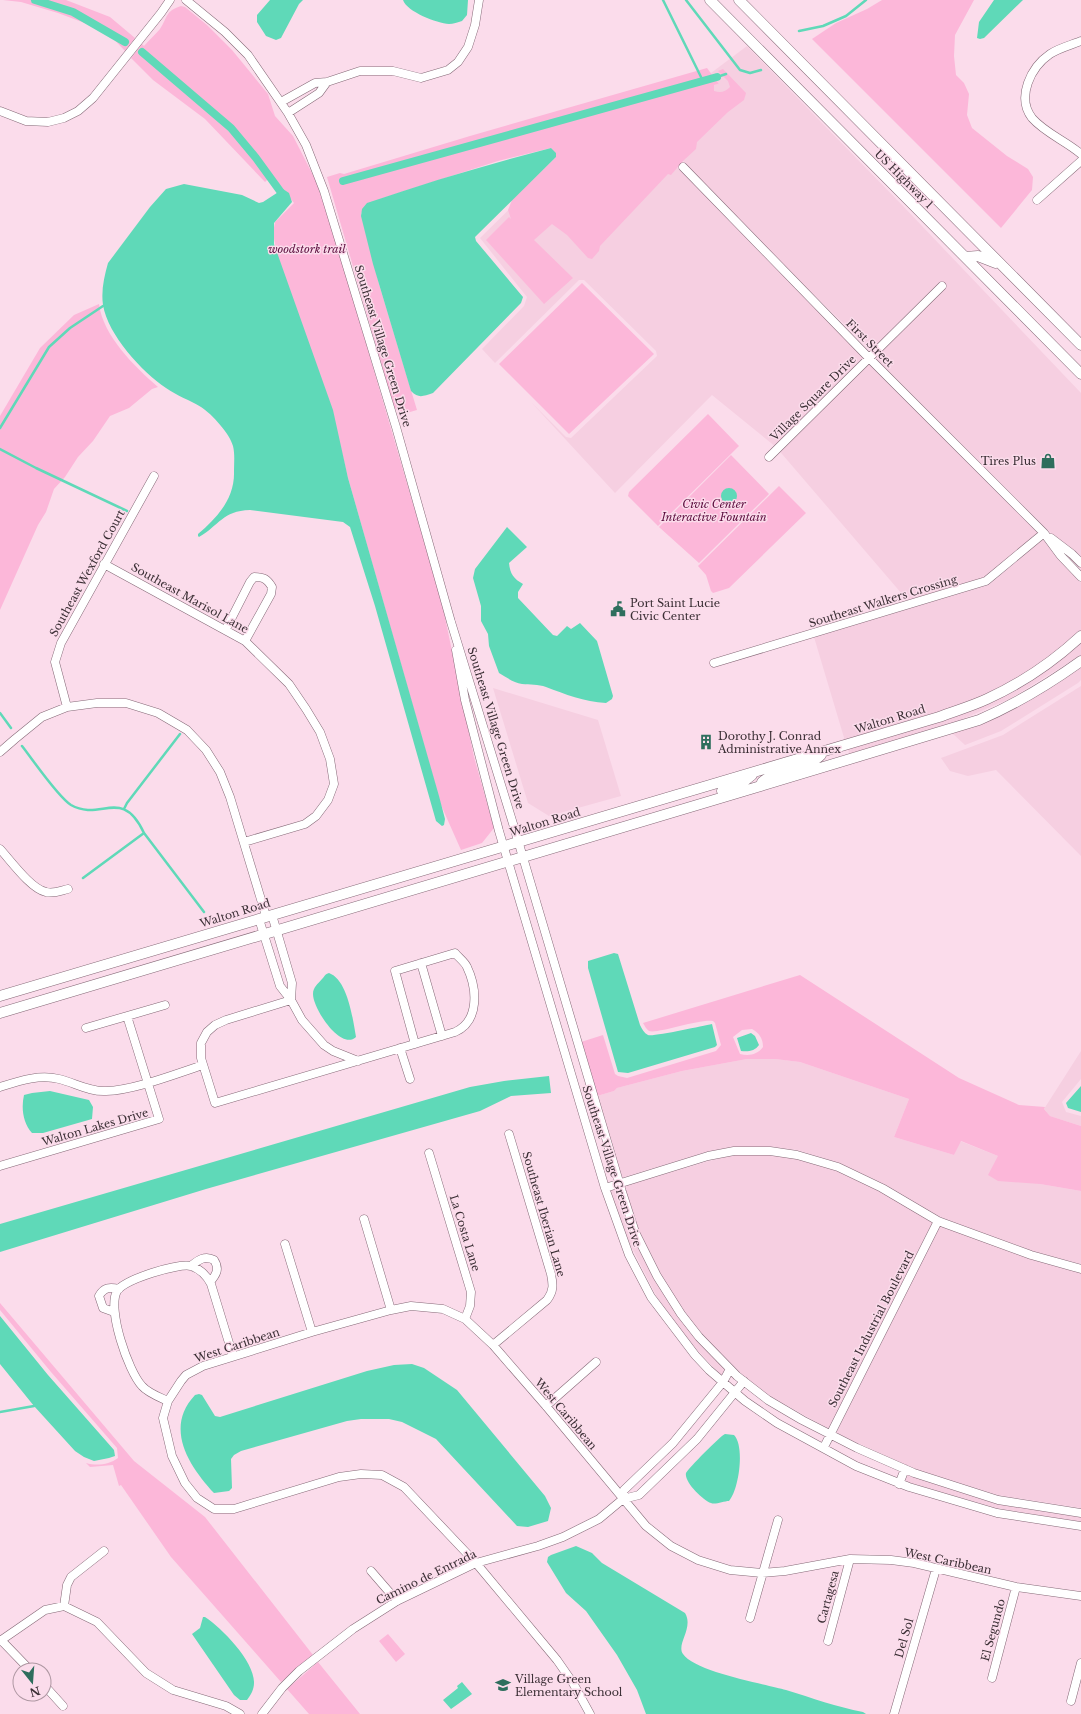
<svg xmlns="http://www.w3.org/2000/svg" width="1081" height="1714" font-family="'Libre Baskerville',serif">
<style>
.built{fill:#f6cfe1}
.green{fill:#fcb7d9;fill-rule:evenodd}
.water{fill:#5fd9b8}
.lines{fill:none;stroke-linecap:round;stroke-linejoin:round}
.stream{stroke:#5fd9b8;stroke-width:2.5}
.canal{stroke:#5fd9b8;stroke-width:8}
.minor-casing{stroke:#856977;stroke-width:9}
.major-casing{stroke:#856977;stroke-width:11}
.minor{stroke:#fff;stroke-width:8}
.major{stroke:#fff;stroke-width:10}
.labels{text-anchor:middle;stroke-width:3;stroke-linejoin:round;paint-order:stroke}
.street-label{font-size:11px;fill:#3b2f35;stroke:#fbdceb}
.park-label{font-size:11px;font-style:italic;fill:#5c0e3f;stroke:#fbdceb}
.poi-label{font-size:11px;fill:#3b2f35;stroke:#fbdceb;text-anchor:start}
</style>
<rect width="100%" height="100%" fill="#fbdceb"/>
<path class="built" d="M747,46l156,160 178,187v165l-37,-31 -168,-168 2,-2 -78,-76 -117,-120 -6,6 193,197 168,169 -53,44 -77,24 -132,-154 -64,-52 -97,98 -84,-91 35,35 5,1 86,-82 -1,-5 -72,-71h-5l-84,83 -13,-14 42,-43 3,-9 -47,-59 79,-78 9,-37 55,-16 96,-23 -8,-11z
M1043,539l15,20 23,24v47l-22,20 -40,28 -34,17 -48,18 -92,28 -31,-104 175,-52z
M1081,642v13l-70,43 -55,24 -106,33 -2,-6 175,-63 41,-29z
M1081,666v14l-3,3 -77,48 -36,14 -13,-12 28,-9 31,-13 47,-28z
M1081,686v170l-85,-86 -28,6 -18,-5 -9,-13 62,-23z
M493,688l105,32 23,76 -72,20 -21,-13z
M1081,1051v28l-19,23 4,10 15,4v10l-31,-10 -6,-7z
M747,1059h28l25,3 109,37 -15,38 60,18 6,-14 38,15 42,28 41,7v73l-49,-13 -92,-34 -56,-33 -45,-21 -41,-13 -28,-3h-37l-27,5 -85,26 -24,-82 17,-5 3,-3 65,-17z
M734,1155h37l26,4 40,12 44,21 52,30 -104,207 -59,-33 -31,-23 -37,-39 -18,-22 -24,-38 -21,-44 -15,-44 85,-25z
M616,1188l16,45 22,46 24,38 47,52 -3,7 -36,-38 -28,-39 -32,-63 -16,-46z
M940,1226l90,33 51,14v235l-83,-13 -83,-26 -79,-36z
M907,1475l90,29 84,13v5l-84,-14 -88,-25 -4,-2z"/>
<path class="green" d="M3,0h63l44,17 25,21 -10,13 -19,-20 -48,-18 -37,-11z
M882,0h92l-19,35 -1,21 2,19 8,8 5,11 -2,21 5,13 35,28 21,13 5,8 -1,13 -31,38 -189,-189 24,-16 31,-14z
M181,6l4,1 22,18 25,25 36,44 7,22 18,20 23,45 18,53 108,369 32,154 20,71 -12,15 -21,7 -20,-45 -93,-327 -18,-75 -52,-143 -5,-27 2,-11 19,-19 -22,-28 -7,7 -60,-63 -52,-39 -22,-22 11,-14 2,2c5,-6 11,-11 16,-17 8,-12 5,-18 21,-23z
M707,68l12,16 -5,1v6c7,2 11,1 16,-4l-2,-6 -10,-10 5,-2 23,24 -2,7 -16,12 -31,30 -1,7 -13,12 -12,14 -3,-1 -68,72 -1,5 -7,8 -4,-1 -21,-23 -15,-11 -18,16 39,38 -29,26 -58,-64 23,-23 2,2 -3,-9 4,-10 44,-43 -5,-9 -53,13 -118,38 -19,14 18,71 38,126c-10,3 -16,6 -23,-3l-67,-230 13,-4 4,1 126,-38z
M582,283l72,71 -85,80 -70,-70z
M99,304c4,32 36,63 59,83l-6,2 -23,19 -19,8 -17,25 -15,16 -13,20 -11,12 -8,23 -8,13 -38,85v-194l40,-68 34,-33z
M708,414l31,32 -81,80 -30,-30 1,-4z
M731,455l38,39 -70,69 -40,-36z
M779,486l27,27 -77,75 -16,5 -2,-2 -5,-16 -8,-9z
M800,975l159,103 60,27 26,2 -1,2 6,7 31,10v65l-41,-7 -42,-3 -10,-6 10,-19 -37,-15 -7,14 -60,-18 15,-38 -109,-37 -25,-3h-28l-65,12 -65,17 -3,3 -17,5 -16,-54 22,-7 12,39 3,2 9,2 89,-27 5,-6 -6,-22 -2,-2c-15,-2 -55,13 -64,10 -3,-2 -4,-5 -6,-8zM752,1029c7,4 11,9 11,18 -6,8 -14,9 -23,7l-7,-17 9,-7z
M0,1303l134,158 71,56 108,138 -32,27 -110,-125 -50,-72 -2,1 -6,-21 -23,2 -4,-4c10,3 23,2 32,-5l-1,-10 -66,-76 -51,-62z
M388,1634l17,20 -9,8 -17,-21z
M318,1662l42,52h-51l-22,-25z"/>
<path class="water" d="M270,0h33l-4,4 -18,34 -5,2 -10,-4 -9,-14v-7z
M403,0h65l-1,15 -5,6c-4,1 -9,3 -13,3 -12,-1 -42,-12 -46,-24z
M994,0h29l-39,38 -4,1 -3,-1 2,-16z
M551,148l5,5v4l-81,80 1,4 47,56 -2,6 -88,90c-10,3 -14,6 -22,-2l-38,-127 -12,-48 1,-7 5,-6c61,-21 122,-39 184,-55z
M184,184l58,11 17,8 4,-1 20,-13 6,4 3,9 -18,21v21l59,166 15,68 91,318 6,23 -1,6 -2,1 -6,-5 -61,-215 -25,-79 -7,-5 -93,-12c-28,1 -30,15 -51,27l-1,-1v-2c20,-17 37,-36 36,-63 0,-8 1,-17 -1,-25 -3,-12 -21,-32 -32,-39 -11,-7 -24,-11 -35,-19 -24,-16 -58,-53 -63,-83 -2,-14 1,-28 5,-42l42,-56 16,-18z
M721 496a8 8 0 1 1 16 0a8 8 0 1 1-16 0Z
M507,527l20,20 -18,16c1,11 5,16 14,21l-5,8v6l35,37 4,1 10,-10 4,3 9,-6 17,18 16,55 -1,3 -6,4c-22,-1 -41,-9 -60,-16 -8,-3 -16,-2 -24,-3 -8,-1 -16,-7 -23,-11l-10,-27 -1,-12 -7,-13v-15l-8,-28 2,-9z
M614,953l4,1 22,71c2,4 4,8 8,10 5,2 54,-9 64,-11l5,21 -2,2 -87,26 -10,-1 -30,-104v-7z
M329,973c19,7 24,47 27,64 -15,14 -43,-28 -43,-43 0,-7 5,-10 9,-15 3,-3 3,-5 7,-6z
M751,1033l4,3 4,9c-4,6 -11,7 -18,6l-4,-13z
M549,1076l2,17 -40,3 -31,15 -274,78 -206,63v-28l470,-137 34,-6z
M1081,1086v26l-13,-4 -2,-5z
M50,1091l39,9 4,7 -1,12 -49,14h-11c-9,-10 -11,-25 -8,-38l8,-2z
M0,1316l48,59 66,75 1,6 -6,2 -15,3 -10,-4 -9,-6 -41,-45 -34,-42z
M412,1364l12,4 33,22 88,106 6,12 -3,13 -20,6 -11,-1 -81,-87 -34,-17 -13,-3h-28l-14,2 -106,30 -7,4 -3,4 1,29 -3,3 -15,2c-25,-27 -50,-65 -19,-98l4,-1 3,1 13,21 5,1 147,-46 27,-6z
M725,1434l9,1c11,11 5,55 -5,66 -5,0 -14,4 -18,2 -8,-3 -27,-21 -25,-30 2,-4 34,-37 39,-39z
M576,1546l16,7 10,10 83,50c9,15 -9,31 -2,41 12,18 82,30 103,36 26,8 51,17 77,22l3,2h-220l-9,-24 -20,-35 -31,-44 -20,-18 -19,-31 1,-5 3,-2z
M203,1617h2c17,11 50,45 49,66 0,6 -3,12 -7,17h-7l-6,-5 -42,-61 8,-6z
M462,1682l10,12 -21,15 -8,-9 15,-12 -1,-2z"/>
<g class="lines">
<path class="stream" d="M663,0l40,81
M686,0l54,70 10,3 11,-3
M799,31l24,-5 23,-10 20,-16
M717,77l9,-3
M0,428l49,-81 21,-19 33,-22
M0,449l36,19 91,43
M0,713l11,15
M22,746c11,14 36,51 49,59 30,17 51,-19 73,28l60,79
M124,809l3,-6 53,-69
M83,878l61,-45
M0,1412l34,-6"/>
<path class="canal" d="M35,0l38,12 52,30
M142,52l89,76 25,30 24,33
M343,181l374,-104"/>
<g class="minor-casing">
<path id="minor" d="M186,0l39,32 23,23 40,58 18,32 18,46 72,236 55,195 63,205 108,365 13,40 22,44 24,38 18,23 38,39 31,24 34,20 55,28 57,25 84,27 83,13
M1081,41c-10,4 -22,7 -31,13 -19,13 -34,43 -18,64 13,15 34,23 49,36
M281,102l34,-19 12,-1 33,-11h33l28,7 27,-8 10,-8 10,-15 7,-22 4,-25
M0,111l26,10 22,1 16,-4 14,-7 15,-13 68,-85 9,-13
M288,113l31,-20 8,-11
M683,167l186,191 175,175 17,23 20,21
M1037,200l44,-39
M769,457l173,-171
M1051,538l21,16 9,9
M104,564l141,77 44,43 17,25 14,23 10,27 4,25 -6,16 -12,16 -11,8 -61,18
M226,629l24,-47 4,-5c10,0 13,2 18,10l-1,7 -26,47
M456,650l9,50 34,131 106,357 24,67 22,42 44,58 14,15 36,31 32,22 79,43 53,21 88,26 84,13
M714,663l272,-82 58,-48
M67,707l-12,-45 6,-19 93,-167
M0,752l15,-13 27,-22 25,-10 30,-4h29l32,10 29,17 19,20 14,22 10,25 36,119
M0,849c11,12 31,40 46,43 8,2 14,-1 22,-3
M272,915l20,68 -1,17
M259,919l21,67 11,14 11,20 22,25 9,6 25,10
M421,963l21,73
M291,1000l-65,20 -11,5 -8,7 -6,11v15l14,45 240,-71c25,-11 22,-44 12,-65 -2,-5 -9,-10 -12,-14l-60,18 20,73
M86,1028l79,-23
M400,1048l10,31
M0,1087c19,-6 39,-13 59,-8 16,4 31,13 47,12 29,-1 69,-17 97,-26
M429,1153l42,139 -1,14 -5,13
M0,1166l159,-47 -32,-103
M605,1188l103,-32 26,-5h36l27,4 41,12 44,21 56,33 93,34 50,14
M364,1219l27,91
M285,1244l27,88
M191,1266c7,-6 14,-11 23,-6 6,9 2,15 -4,22
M114,1312l-11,-4 -4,-12c5,-9 11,-9 20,-7
M493,1345l54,-45c7,-9 6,-16 4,-26l-42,-140
M168,1401c-9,-4 -20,-8 -26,-15 -14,-15 -35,-77 -25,-95 8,-12 61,-28 74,-25 9,3 16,10 20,18l22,72
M546,1406l50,-44
M824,1447l114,-226
M899,1484l6,-15
M623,1499l1,-9 49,-47 50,-61 7,-13
M371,1571l26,30
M64,1606l3,-21 4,-8 33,-26
M750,1618l28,-98
M1,1640l29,30
M0,1641l45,-31 19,-4 33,16 49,51 27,17 53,16 14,8
M828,1641l22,-82
M992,1678l24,-91
M44,1685l19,21
M1071,1701l10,-38
M262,1714l20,-26 17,-17 54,-42 44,-28 79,-38 62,-17 25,-9 36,-18 24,-20 16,-4 58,-56 47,-58
M590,1714l-17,-31 -16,-23 -81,-97 -72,-76 -22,-12 -21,-1 -22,3 -105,32h-20l-17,-11 -12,-15 -13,-27 -9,-38 5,-17 13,-20 5,-6 17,-9 109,-34 79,-22 20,-4 32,3 22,10 28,26 53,61 100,120 25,20 27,14 32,10 32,3 23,-2 65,-12 41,1 23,3 102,24 65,9
M894,1714l42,-145"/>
</g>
<g class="major-casing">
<path id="major" d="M710,0l371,374
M739,0l342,345
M965,257l13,-1 18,7
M762,782c17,-14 43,-11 59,-27
M722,791l20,-8 10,-8
M0,996l939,-279c16,-6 33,-11 48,-18 35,-16 66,-37 94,-63
M0,1013l754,-225 225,-68c37,-16 70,-36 102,-59"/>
</g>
<use href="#minor" class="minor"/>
<use href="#major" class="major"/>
</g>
<defs>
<g id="shop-bare" transform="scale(1.2)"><path d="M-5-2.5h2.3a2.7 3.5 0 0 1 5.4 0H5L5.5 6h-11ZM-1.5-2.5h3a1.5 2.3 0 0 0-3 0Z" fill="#2e6e5d" stroke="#fbdceb" stroke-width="2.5" paint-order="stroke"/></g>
<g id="civic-bare" transform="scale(1.2)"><path d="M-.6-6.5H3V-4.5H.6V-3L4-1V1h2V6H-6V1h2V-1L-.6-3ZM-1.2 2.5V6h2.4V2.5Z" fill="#2e6e5d" stroke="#fbdceb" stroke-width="2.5" paint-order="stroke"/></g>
<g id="building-bare" transform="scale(1.2)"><path d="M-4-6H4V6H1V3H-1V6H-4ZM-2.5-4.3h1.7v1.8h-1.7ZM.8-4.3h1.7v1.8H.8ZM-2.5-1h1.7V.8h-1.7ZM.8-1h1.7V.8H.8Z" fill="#2e6e5d" stroke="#fbdceb" stroke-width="2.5" paint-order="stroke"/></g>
<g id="school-bare" transform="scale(1.2)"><path d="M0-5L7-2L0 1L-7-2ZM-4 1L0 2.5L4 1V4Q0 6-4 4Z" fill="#2e6e5d" stroke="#fbdceb" stroke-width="2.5" paint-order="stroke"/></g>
</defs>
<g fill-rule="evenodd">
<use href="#shop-bare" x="1048" y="461"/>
<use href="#civic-bare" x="618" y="609"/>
<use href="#building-bare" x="706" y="742"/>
<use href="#school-bare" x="503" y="1685"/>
</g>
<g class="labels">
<g class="street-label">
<text transform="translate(904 179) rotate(45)" y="4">US Highway 1</text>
<text transform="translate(870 343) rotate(45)" y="4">First Street</text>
<text transform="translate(383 346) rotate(73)" y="4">Southeast Village Green Drive</text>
<text transform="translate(813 398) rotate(-45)" y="4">Village Square Drive</text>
<text transform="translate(87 573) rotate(-61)" y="4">Southeast Wexford Court</text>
<text transform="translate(190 598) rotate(29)" y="4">Southeast Marisol Lane</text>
<text transform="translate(883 601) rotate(-17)" y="4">Southeast Walkers Crossing</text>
<text transform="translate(890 719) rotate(-17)" y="4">Walton Road</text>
<text transform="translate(496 728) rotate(73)" y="4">Southeast Village Green Drive</text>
<text transform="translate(545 822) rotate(-17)" y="4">Walton Road</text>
<text transform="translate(235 913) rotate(-17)" y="4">Walton Road</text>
<text transform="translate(95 1127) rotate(-16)" y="4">Walton Lakes Drive</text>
<text transform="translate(612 1166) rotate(72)" y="4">Southeast Village Green Drive</text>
<text transform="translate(544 1214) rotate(74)" y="4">Southeast Iberian Lane</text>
<text transform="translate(465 1233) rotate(73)" y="4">La Costa Lane</text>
<text transform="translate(871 1329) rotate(-63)" y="4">Southeast Industrial Boulevard</text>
<text transform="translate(237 1345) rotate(-18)" y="4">West Caribbean</text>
<text transform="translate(566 1414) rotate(50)" y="4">West Caribbean</text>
<text transform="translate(948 1561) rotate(12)" y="4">West Caribbean</text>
<text transform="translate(426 1577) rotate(-26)" y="4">Camino de Entrada</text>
<text transform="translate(828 1597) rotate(-75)" y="4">Cartagesa</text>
<text transform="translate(993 1630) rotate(-75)" y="4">El Segundo</text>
<text transform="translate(904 1638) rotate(-74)" y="4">Del Sol</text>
</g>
<g class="park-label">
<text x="307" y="253">woodstork trail</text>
<text x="714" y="508">Civic Center<tspan x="714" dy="13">Interactive Fountain</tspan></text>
</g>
<g class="poi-label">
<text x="1036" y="465" text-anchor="end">Tires Plus</text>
<text x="630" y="607">Port Saint Lucie<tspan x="630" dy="13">Civic Center</tspan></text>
<text x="718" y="740">Dorothy J. Conrad<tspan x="718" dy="13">Administrative Annex</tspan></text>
<text x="515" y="1683">Village Green<tspan x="515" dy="13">Elementary School</tspan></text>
</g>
</g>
<g transform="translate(32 1682) rotate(163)"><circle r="19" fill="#fbdceb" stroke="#ae97a2"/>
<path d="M0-3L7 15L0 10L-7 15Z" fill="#2e6e5d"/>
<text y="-6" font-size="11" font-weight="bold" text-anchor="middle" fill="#3b2f35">N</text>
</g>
</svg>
